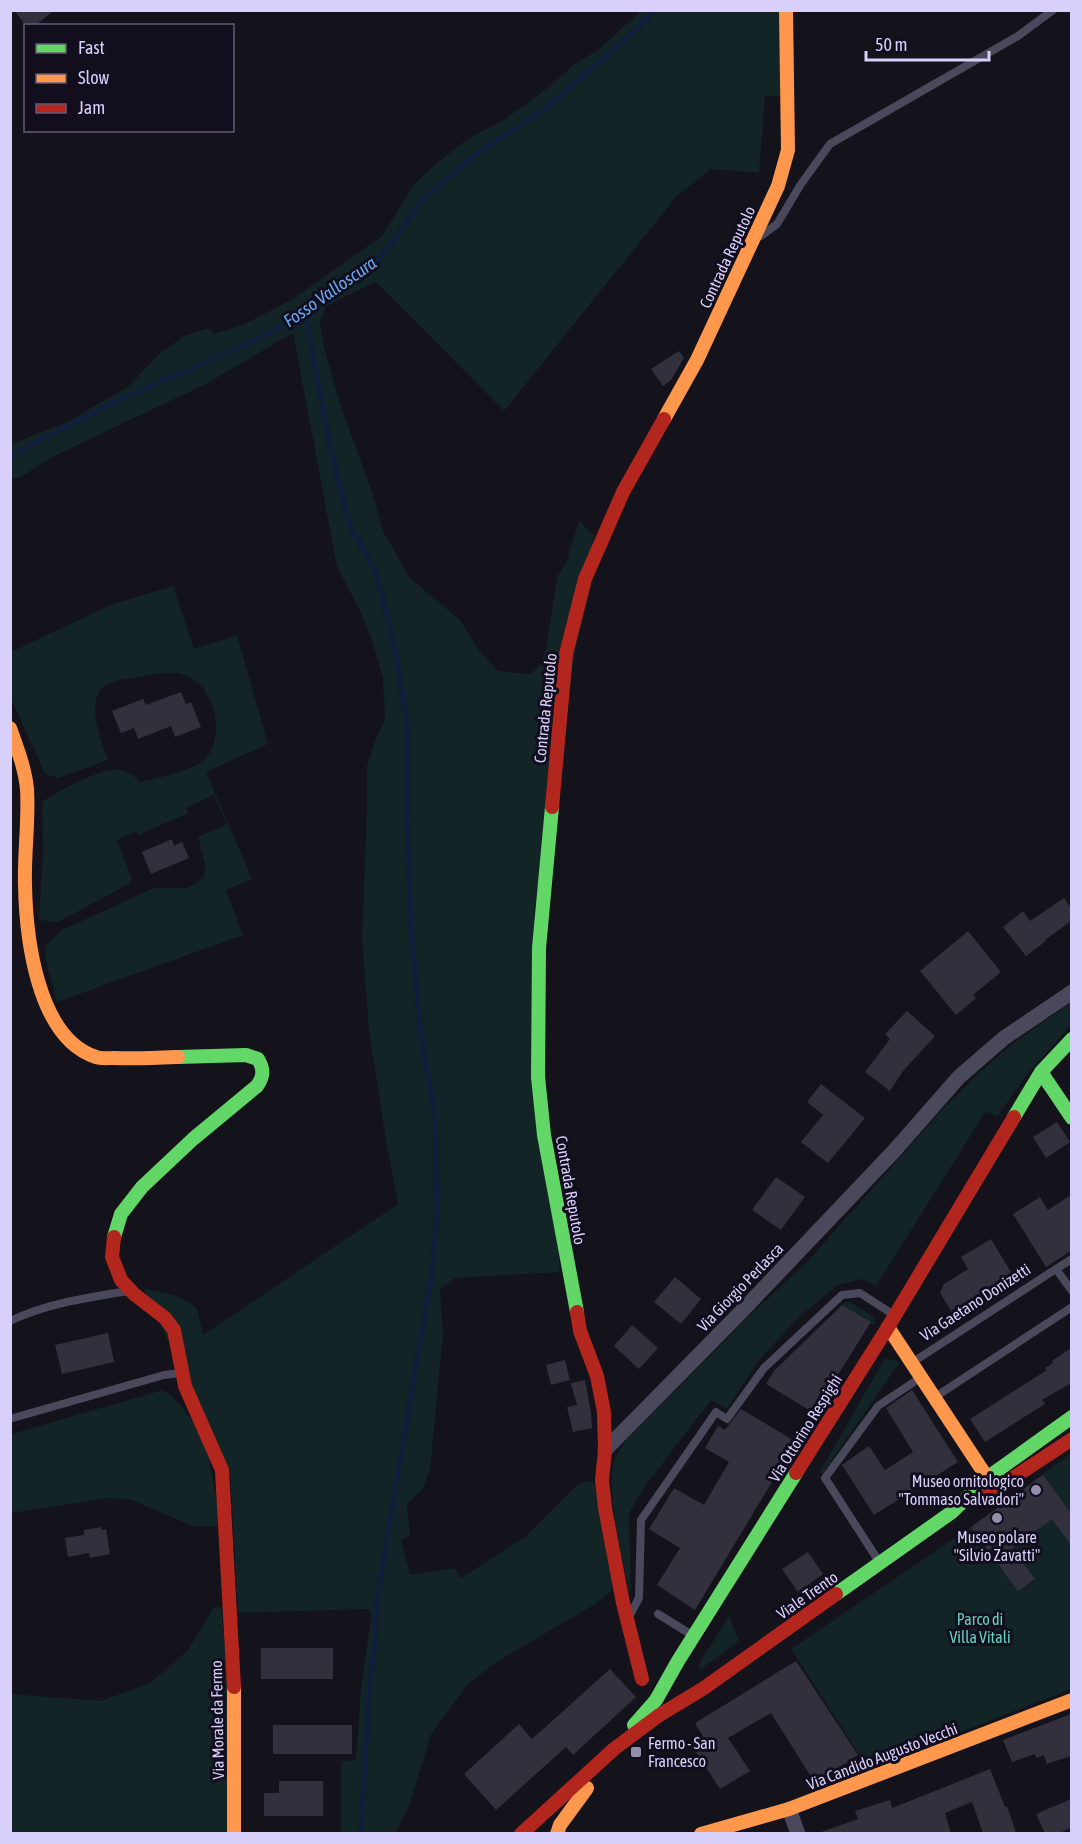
<svg xmlns="http://www.w3.org/2000/svg" width="1082" height="1844" font-family="'Asap Condensed',sans-serif">
<style>
.green{fill:#122425}
.lines{fill:none;stroke-linecap:round;stroke-linejoin:round}
.stream{stroke:#111f3c;stroke-width:5}
.building{fill:#32303c}
.lane{stroke:#4a485b;stroke-width:8}
.street{stroke:#4a485b;stroke-width:15}
.fast{stroke:#63d668;stroke-width:14}
.slow{stroke:#ff974d;stroke-width:14}
.jam{stroke:#b3261e;stroke-width:14}
.poi-dot{fill:#938eac;stroke:#120e1e;stroke-width:2}
.labels{text-anchor:middle;stroke-width:6;stroke-linejoin:round;paint-order:stroke}
.street-label{font-size:16px;fill:#d8d0fa;stroke:#120e1e}
.poi-label{font-size:16px;fill:#d8d0fa;stroke:#120e1e;text-anchor:end}
.park-label{font-size:16px;fill:#64d3bf;stroke:#120e1e}
.water-label{font-size:18px;font-style:italic;fill:#68a8f0;stroke:#120e1e}
</style>
<rect width="100%" height="100%" fill="#14121a"/>
<path class="green" d="M641,11h139l1,85h-16l-6,77 -48,-4 -34,27 -173,215 -128,-129 -32,15 -18,10 -6,14 4,26 16,57 33,91 10,36 27,47 50,42 18,29 20,22 33,3 8,-8 7,-16 11,-73 9,-14 13,-42 15,14 -60,378 26,359 -105,6 -15,12 3,44 -13,136 -8,20 -15,14 3,31 -9,5 9,35 44,-7 7,10 64,-41 52,-52 8,-4 9,1 20,101 -4,10 -18,13 -97,57 -27,21 -37,50 -21,70 -15,29h-54v-72l15,-1 5,-72 10,-70 -2,-9 -131,4 -8,-141 -87,-184 35,8 19,12 6,27 195,-131 -11,-57 -18,-116 -7,-93 5,-128v-44l9,-29 9,-17 -2,-42 -11,-37 -12,-30 -23,-44 -44,-234 -87,51 -154,73 -31,20 -10,2v-35l56,-22 62,-36 29,-31 26,-19 24,-8 6,6 29,-9 51,-27 88,-62 32,-52 24,-22 28,-22 38,-20 38,-28 34,-29 22,-13z
M173,586l21,63 43,-14 31,109 -62,28 46,107 -26,11 17,45 -186,67 -11,-41 -1,-15 17,-16 92,-42h33l11,-6 6,-7 1,-10 -7,-28 29,-13 -13,-29 -28,13 2,5 -49,22 -2,-4 -20,9 15,40 -3,4 -71,38 -19,-2 4,-70 -1,-48c17,-11 49,-29 69,-32 11,-2 22,4 29,12 13,-2 55,-13 64,-22 23,-22 11,-76 -20,-85 -13,-5 -32,0 -45,2 -9,2 -19,2 -27,5 -31,10 -11,58 -4,78l-50,18 -13,-4 -34,-76v-46l99,-47z
M1071,1002v23l-45,51 -29,41 -11,-6 -110,175 -13,-7 -25,6 -38,31 -41,44 -32,49 -16,-9 -65,85 -17,28 2,84c-7,-33 -26,-104 -17,-135 2,-7 7,-14 11,-21l128,-129 54,-50 134,-151 41,-41 28,-24z
M845,1302h5l25,16 -1,7 -32,-20z
M885,1358l15,4 -77,111h-4z
M163,1390l10,7 31,37 18,92h-29l-62,-26 -22,-2 -98,15v-79z
M1071,1453v236l-203,79 -77,-119 180,-122z
M214,1607h7l10,104 -3,122 -217,1v-140l90,7 49,-18 38,-33z
M729,1616l10,25 -39,29 -1,-6z
M851,1760l7,12 -42,11z"/>
<g class="lines">
<path class="stream" d="M305,312l21,116 12,52 13,48 26,46 19,81 11,70v87l4,114 10,109 14,82 2,95 -4,53 -57,339v32l-7,53 -8,145
M10,456l102,-53 146,-64 47,-27 68,-48 19,-20 21,-32 14,-17 52,-43 65,-42 93,-81 17,-19"/>
</g>
<path class="building" d="M14,10h40l-19,16h-9z
M679,351l5,7 -13,22 -8,6 -12,-17z
M181,692l5,12 5,-2 10,25 -26,10 -4,-11 -33,13 -4,-11 -13,5 -9,-22 31,-12 3,6z
M172,839l2,7 8,-4 7,16 -38,16 -9,-22z
M1064,898l7,10v13l-26,19 1,1 -20,15 -23,-29 20,-16 7,10z
M968,931l33,41 -28,23 3,3 -20,17 -36,-44z
M907,1011l28,25 -32,35 -13,20 -25,-19 25,-33 -5,-5z
M821,1084l44,34 -37,45 -27,-21 22,-27 -16,-13z
M1057,1122l13,20 -24,16 -13,-21z
M776,1177l29,20 -24,33 -29,-20z
M1071,1195v56l-25,16 -33,-53 27,-17 8,13z
M991,1239l27,45 -60,38 -18,-29 4,-9 24,-15 -7,-12z
M675,1277l26,22 -20,25 -27,-22z
M842,1305l29,17 -57,91 -48,-29 8,-13z
M632,1325l26,23 -19,21 -25,-23z
M108,1333l6,29 -52,12 -7,-29z
M1071,1348v35l-29,17 3,4 -60,38 -15,-23 77,-49 -2,-2 8,-5 -1,-2z
M565,1360l5,20 -19,5 -5,-20z
M585,1380l6,33 1,15 -19,4 -6,-25 10,-2 -6,-22z
M912,1390l46,72 -84,53 -32,-50 27,-19 16,24 28,-18 -27,-44z
M741,1409l55,33 -101,168 -38,-25 23,-37 -31,-19 25,-41 30,17 25,-43 -24,-14 13,-22 7,4z
M1043,1475l28,38v32l-19,-26 -40,29 23,31 -17,12 -47,-64z
M101,1527l1,3 4,-1 4,25 -20,4 -1,-5 -21,4 -3,-19 19,-3v-5z
M808,1552l15,22 -25,18 -16,-23z
M261,1648h72v31h-72z
M796,1661l62,94 -43,28 -44,-70 -43,25 22,33 -30,18 -28,-43 12,-8 -9,-15z
M610,1669l26,28 -63,58 -7,-8 -70,63 -32,-36 55,-50 13,15z
M1071,1714v42l-24,8 -3,-9 -8,3 -1,-4 -23,8 -9,-22z
M273,1725h79v29h-79z
M990,1769l15,38 2,-1 9,27h-33l-11,-31 -27,11 6,20h-130v-1l37,-13 -3,-8 35,-11 2,8z
M279,1781h44v35h-59v-23h15z
M1071,1799v29l-12,5h-14l-9,-19z"/>
<g class="lines">
<path class="lane" d="M761,236l16,-12 24,-40 29,-40 188,-108 35,-26
M1056,1269l16,-10
M10,1321c38,-18 77,-23 118,-30
M913,1362l143,-93 16,22
M935,1397l137,-90
M13,1418l151,-43 17,-2
M878,1560l-53,-82 53,-72 42,-28
M631,1613l8,-15 2,-78 75,-108 11,7 37,-51 78,-73 18,-2 34,22
M658,1614l34,21"/>
<path class="street" d="M605,1450l136,-138 154,-162 64,-73 45,-39 68,-46
M789,1809l9,25"/>
<path class="fast" d="M552,807l-13,141 -1,129 6,58 33,177
M1041,1072l31,46
M1014,1117l27,-45 31,-33
M114,1237l7,-23 21,-27 51,-48 64,-53c7,-10 7,-17 1,-27l-12,-4 -68,2
M836,1594l116,-82 35,-34 85,-61
M634,1725l22,-25 22,-39 118,-188"/>
<path class="slow" d="M664,419l33,-59 81,-174 10,-36 -2,-140
M10,728c7,20 15,40 17,61 2,32 -3,64 -2,96 1,52 12,153 71,172 5,2 12,1 18,1 21,1 42,0 64,-1
M888,1327l108,164
M234,1687v147
M557,1834l3,-9 27,-37
M701,1834l88,-25 283,-109"/>
<path class="jam" d="M552,807l14,-153 19,-75 38,-87 41,-73
M114,1237l-2,20 9,23 13,14 31,24 9,12 11,56 37,84 12,217
M577,1312l3,19 17,45 7,36 1,38 -3,30 3,28 18,95 19,76
M796,1473l92,-146 126,-210
M987,1495l85,-56
M521,1834l93,-85 44,-33 46,-28 132,-94"/>
</g>
<g class="poi-dot">
<circle cx="1036" cy="1490" r="6"/>
<circle cx="997" cy="1518" r="6"/>
<rect x="630" y="1746" width="12" height="12" rx="3"/>
</g>
<g class="labels">
<g class="street-label">
<text transform="translate(727 257) rotate(-65)" y="6">Contrada Reputolo</text>
<text transform="translate(545 708) rotate(-84)" y="6">Contrada Reputolo</text>
<text transform="translate(571 1190) rotate(80)" y="6">Contrada Reputolo</text>
<text transform="translate(740 1287) rotate(-46)" y="6">Via Giorgio Perlasca</text>
<text transform="translate(975 1302) rotate(-33)" y="6">Via Gaetano Donizetti</text>
<text transform="translate(805 1428) rotate(-58)" y="6">Via Ottorino Respighi</text>
<text transform="translate(807 1595) rotate(-35)" y="6">Viale Trento</text>
<text transform="translate(217 1720) rotate(-91)" y="6">Via Morale da Fermo</text>
<text transform="translate(882 1756) rotate(-21)" y="6">Via Candido Augusto Vecchi</text>
</g>
<g class="poi-label">
<text x="1024" y="1487">Museo ornitologico<tspan x="1024" dy="18">"Tommaso Salvadori"</tspan></text>
<text x="997" y="1543" text-anchor="middle">Museo polare<tspan x="997" dy="18">"Silvio Zavatti"</tspan></text>
<text x="648" y="1749" text-anchor="start">Fermo - San<tspan x="648" dy="18">Francesco</tspan></text>
</g>
<g class="park-label">
<text x="980" y="1625">Parco di<tspan x="980" dy="18">Villa Vitali</tspan></text>
</g>
<g class="water-label">
<text transform="translate(330 292) rotate(-35)" y="6">Fosso Valloscura</text>
</g>
</g>
<rect width="1082" height="1844" fill="none" stroke="#d8d0fa" stroke-width="24"/>
<rect x="24" y="24" width="210" height="108" fill="#120e1e" stroke="#615c76" stroke-width="1.5"/>
<rect x="36" y="44" width="30" height="9" fill="#63d668" stroke="#615c76" stroke-width="1.5"/>
<text x="78" y="54" font-size="18" fill="#d8d0fa">Fast</text>
<rect x="36" y="74" width="30" height="9" fill="#ff974d" stroke="#615c76" stroke-width="1.5"/>
<text x="78" y="84" font-size="18" fill="#d8d0fa">Slow</text>
<rect x="36" y="104" width="30" height="9" fill="#b3261e" stroke="#615c76" stroke-width="1.5"/>
<text x="78" y="114" font-size="18" fill="#d8d0fa">Jam</text>
<path d="M866 51v9h123v-9" fill="none" stroke="#d8d0fa" stroke-width="3"/>
<text x="875" y="51" font-size="18" fill="#d8d0fa" stroke="#120e1e" stroke-width="4.5" paint-order="stroke">50 m</text>
</svg>
